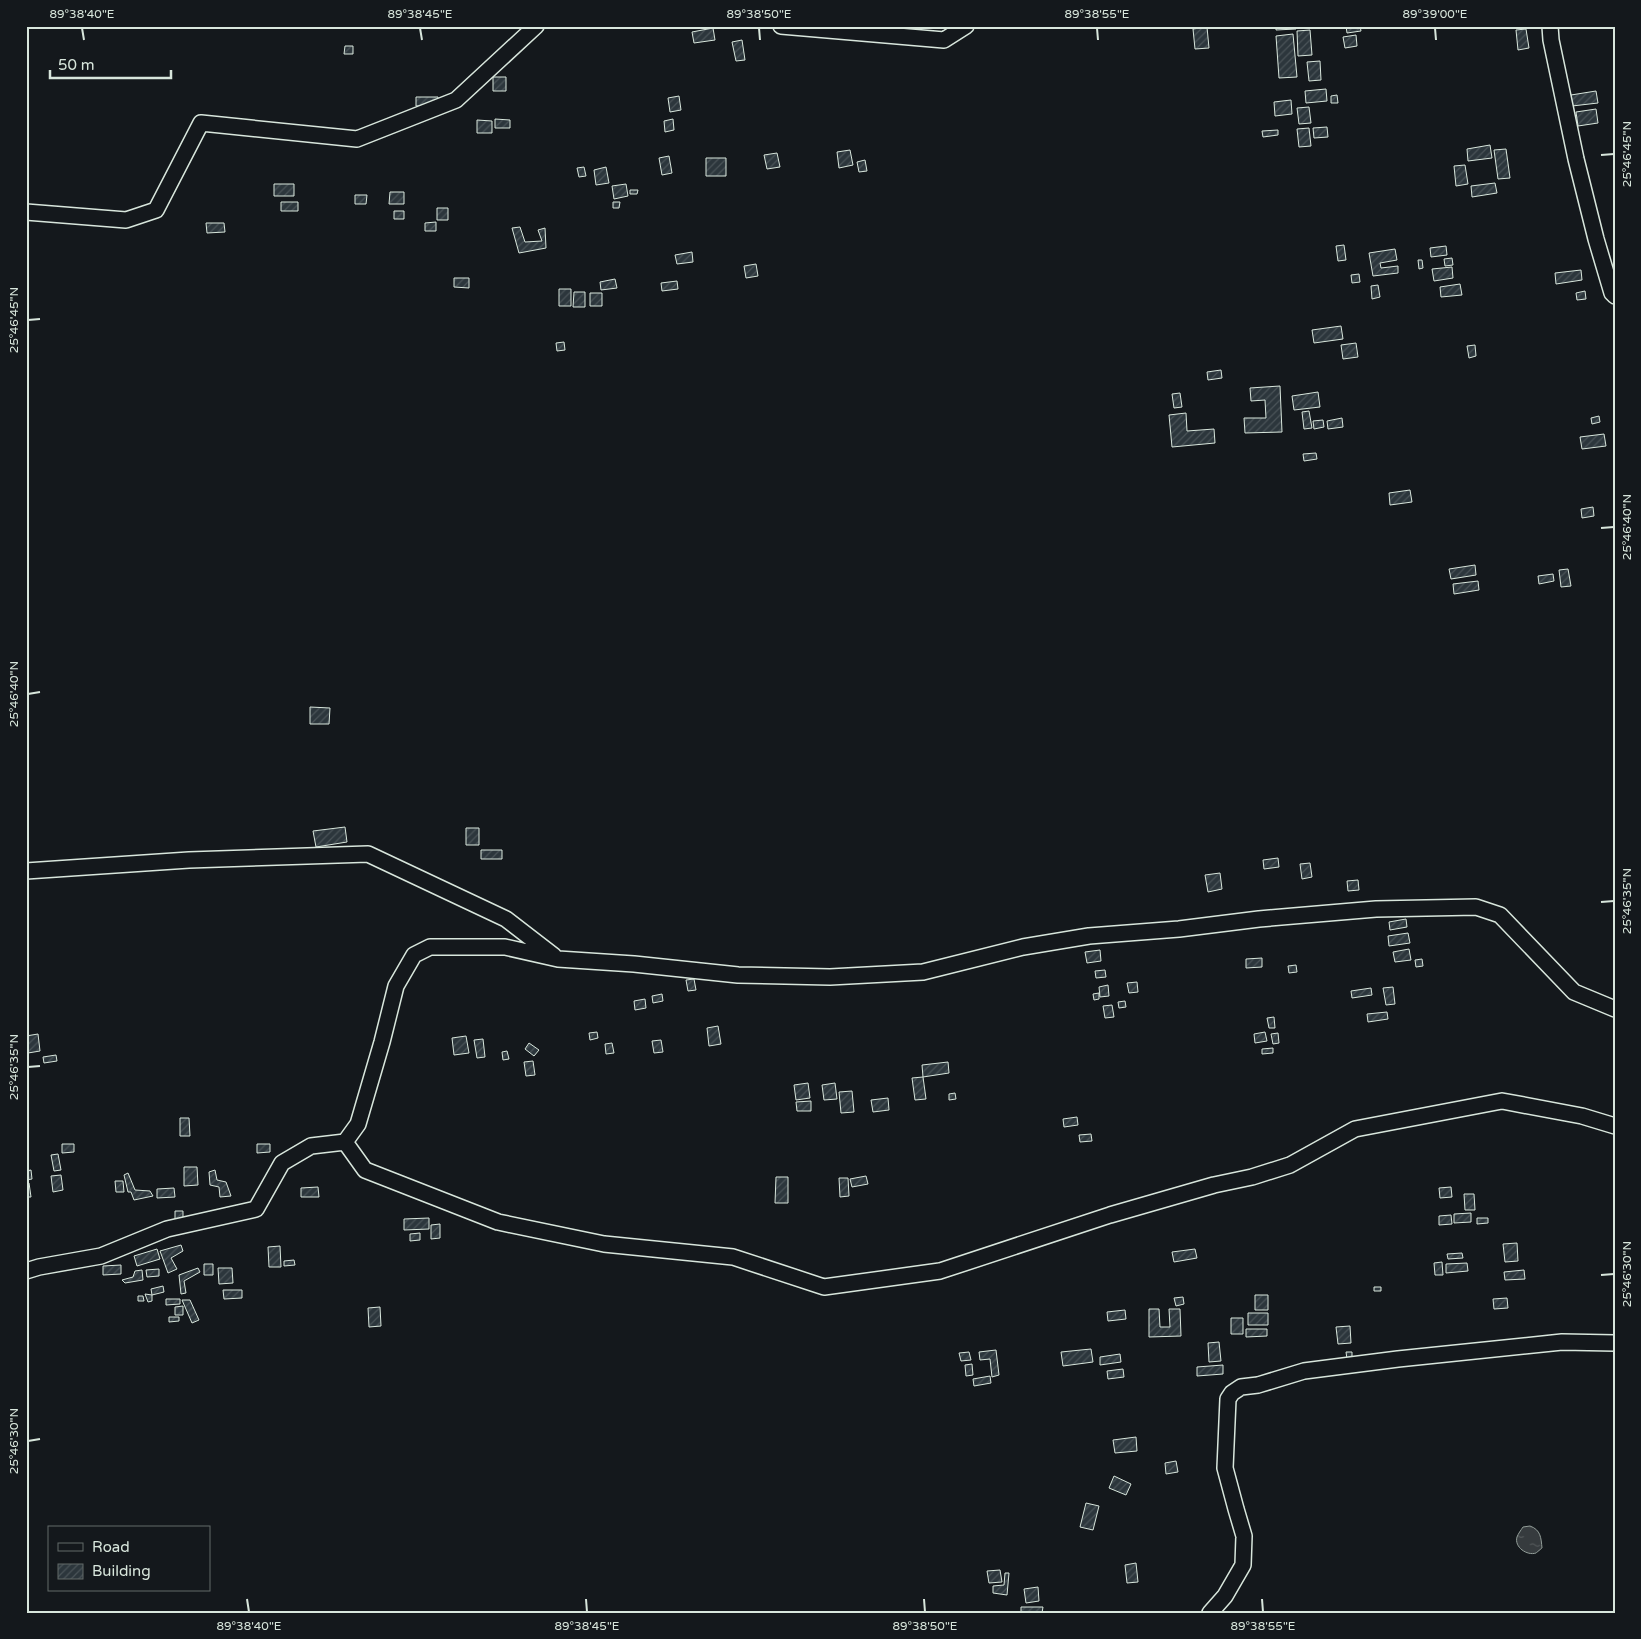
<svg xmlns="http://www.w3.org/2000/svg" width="1641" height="1639" font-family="'Varela Round',sans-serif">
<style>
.water{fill:url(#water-ripples);stroke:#939e99}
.building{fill:url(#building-hatch);stroke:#d8e6dc}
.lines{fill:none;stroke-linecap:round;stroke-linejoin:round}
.street-casing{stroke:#d8e6dc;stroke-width:18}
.street{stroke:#14181c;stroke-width:15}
.ticks{fill:none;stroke:#d8e6dc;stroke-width:2}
.neatline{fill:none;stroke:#d8e6dc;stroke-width:2}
.ticks-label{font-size:12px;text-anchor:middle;fill:#d8e6dc}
</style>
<defs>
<pattern id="water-ripples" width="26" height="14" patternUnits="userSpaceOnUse" patternTransform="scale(1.25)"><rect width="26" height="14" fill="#363b3e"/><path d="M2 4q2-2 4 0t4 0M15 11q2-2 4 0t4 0" fill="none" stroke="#525759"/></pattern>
<pattern id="building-hatch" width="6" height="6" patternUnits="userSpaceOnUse" patternTransform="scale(1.25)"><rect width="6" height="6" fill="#2c363c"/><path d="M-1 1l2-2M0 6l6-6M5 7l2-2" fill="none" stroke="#4a5358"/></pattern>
</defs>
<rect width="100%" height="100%" fill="#14181c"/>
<path class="water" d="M1530,1526c11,4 11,12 12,22 0,0 -6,5 -6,5 -9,3 -22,-6 -19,-16 1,-3 4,-7 6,-10z"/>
<path class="building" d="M1276,26h20v3l-20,1z
M1346,26h14l1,5 -14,2z
M1207,27l2,21 -14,1 -2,-20z
M713,28l2,12 -21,3 -2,-11z
M1526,29l3,19 -11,2 -2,-20z
M1310,30l2,25 -14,1 -1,-25z
M1293,34l4,43 -18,1 -3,-42z
M1356,35l1,11 -12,2 -2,-11z
M742,40l3,20 -9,1 -4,-19z
M345,46h8v8h-9z
M1320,61l1,19 -12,1 -2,-19z
M493,77h13v14h-13z
M1326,89l1,12 -21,2 -1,-12z
M1596,91l2,12 -26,3 -1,-11z
M1337,95l1,8h-7v-7z
M679,96l2,14 -11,2 -2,-14z
M416,97h22v9h-22z
M1291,100l1,14 -17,2 -1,-14z
M1309,107l2,16 -12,1 -2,-16z
M1596,109l2,14 -20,3 -2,-14z
M495,119l15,1v8h-15z
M673,119l1,11 -9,2 -1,-11z
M477,120l15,1v12h-15z
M1327,127l1,10 -14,1 -1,-10z
M1309,128l2,18 -12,1 -2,-18z
M1278,130v5l-15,2 -1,-6z
M1490,145l2,13 -24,3 -1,-12z
M1506,149l4,29 -12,1 -4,-29z
M850,150l3,15 -14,3 -2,-16z
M777,153l3,14 -13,2 -3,-14z
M669,156l3,17 -10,2 -3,-17z
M706,158h20v18h-20z
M865,160l2,11 -8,1 -2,-10z
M1465,165l3,19 -12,2 -2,-20z
M584,167l2,9 -7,1 -2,-9z
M606,167l3,16 -13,2 -2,-15z
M1495,183l2,10 -25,4 -1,-11z
M274,184h20v12h-20z
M626,184l2,12 -14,3 -2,-13z
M630,190h8l-1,4h-7z
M390,192h14v12h-15z
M355,195h12l-1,9h-11z
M281,202h17v9h-17z
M613,202h7l-1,6h-6z
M437,208h11v12h-11z
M394,211h10v8h-10z
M436,222v9h-11v-8z
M206,223h18l1,9 -18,1z
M520,227l5,15 17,-1 -4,-11 7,-2 1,20 -27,5 -7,-25z
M1344,245l2,15 -8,1 -2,-15z
M1446,246l1,9 -16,2 -1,-9z
M1395,249l2,11 -17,3 1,5 17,-2v7l-25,3 -4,-23z
M692,252l1,10 -16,2 -2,-9z
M1452,258l1,7 -8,1 -1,-7z
M1418,260h4l1,8 -4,1z
M756,264l2,12 -12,2 -2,-12z
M1452,267l1,11 -19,3 -2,-12z
M1581,270l1,10 -26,4 -1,-11z
M1359,274l1,8 -8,1 -1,-8z
M454,278h15v10l-15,-1z
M615,279l2,9 -16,2 -1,-8z
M677,281l1,8 -16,2 -1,-8z
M1460,284l2,11 -21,2 -1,-10z
M1378,285l2,12 -8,2 -1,-13z
M559,289h12v17h-12z
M1585,291l1,8 -9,1 -1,-7z
M574,292h11v15h-12z
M590,293h12v13h-12z
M1341,326l2,13 -29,4 -2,-13z
M564,342l1,8 -8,1 -1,-8z
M1356,343l2,14 -15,2 -2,-14z
M1475,345l1,11 -7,2 -2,-12z
M1221,370l1,8 -14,2 -1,-8z
M1280,386l2,46 -37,1 -1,-15h22l-1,-18 -14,1 -1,-13z
M1318,392l2,15 -26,3 -2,-14z
M1180,393l2,14 -8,1 -2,-14z
M1309,411l3,17 -8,1 -2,-17z
M1186,413l1,18 27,-2 1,14 -43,4 -3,-32z
M1599,416l1,6 -8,2 -1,-6z
M1342,418l1,9 -15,2 -1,-8z
M1323,420l1,7 -10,2 -1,-8z
M1604,434l2,12 -24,3 -2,-12z
M1316,453l1,6 -13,2 -1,-7z
M1410,490l2,12 -22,3 -1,-12z
M1593,507l1,9 -12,2 -1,-9z
M1475,565l1,10 -25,4 -2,-10z
M1568,569l3,17 -10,1 -2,-17z
M1553,574l1,7 -15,3 -1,-8z
M1478,581l1,9 -25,4 -1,-10z
M310,707l20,1 -1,16h-19z
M345,827l2,15 -31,5 -3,-16z
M466,828h13v17h-13z
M481,850h21v9h-21z
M1278,858l1,9 -15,2 -1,-9z
M1310,863l2,14 -10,2 -2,-15z
M1220,873l2,16 -14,3 -3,-17z
M1358,880l1,10 -11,1 -1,-10z
M1406,919l1,8 -17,3 -1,-8z
M1408,933l2,10 -21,3 -1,-10z
M1409,949l2,11 -16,2 -2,-10z
M1100,950l1,11 -14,2 -2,-11z
M1262,958v9l-16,1v-9z
M1422,959l1,7 -7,1 -1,-7z
M1296,965l1,7 -8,1 -1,-7z
M1105,970l1,7 -10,1 -1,-7z
M694,979l2,11 -8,1 -2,-11z
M1137,982l1,10 -9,1 -2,-10z
M1108,985l1,11 -9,1 -1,-10z
M1393,987l2,17 -9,1 -3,-17z
M1371,988l1,7 -20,3 -1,-7z
M1099,993v6l-5,1 -1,-6z
M662,994l1,7 -10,2 -1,-7z
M645,999l1,9 -11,2 -1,-9z
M1125,1001l1,6 -7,1 -1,-6z
M1112,1005l2,12 -9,1 -2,-12z
M1387,1012l1,7 -20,3 -1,-8z
M1274,1017l1,11h-6l-2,-10z
M718,1026l3,18 -12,2 -2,-18z
M597,1032l1,6 -8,2 -1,-7z
M1265,1032l2,9 -12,2 -1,-9z
M1278,1033l1,10 -6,1 -2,-10z
M38,1034l2,17 -12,2 -2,-17z
M466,1036l3,17 -15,2 -2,-17z
M483,1039l2,18 -8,1 -3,-18z
M661,1040l2,12 -9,1 -2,-12z
M529,1043l10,7 -5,6 -9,-7z
M612,1043l2,10 -8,1 -1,-10z
M1273,1048v5l-11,1v-5z
M507,1051l2,8 -6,1 -1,-8z
M56,1055l1,6 -13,2 -1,-6z
M533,1061l2,14 -9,1 -2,-14z
M948,1062l1,11 -26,4 -1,-12z
M923,1077l3,22 -11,1 -3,-22z
M808,1083l2,15 -14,2 -2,-15z
M835,1083l2,16 -13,1 -2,-15z
M852,1091l2,21 -13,1 -2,-21z
M955,1093l1,6 -7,1v-6z
M888,1098l1,12 -16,2 -2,-12z
M811,1101v10h-14l-1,-9z
M1077,1117l1,8 -14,2 -1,-8z
M180,1118h9l1,18h-10z
M1091,1134l1,7 -12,1 -1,-7z
M62,1144h12v8l-12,1z
M257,1144h13v8l-13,1z
M58,1154l3,16 -7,1 -3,-16z
M184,1167h13l1,18 -14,1z
M31,1170l1,9 -6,1v-9z
M215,1170l2,10 9,2 5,14 -11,1 -1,-10 -9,-2 -1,-13z
M128,1173l7,17 15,1 3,5 -19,4 -3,-8h-3l-4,-17z
M61,1175l2,15 -10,2 -2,-16z
M866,1176l2,8 -16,3 -2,-8z
M776,1177h12v26h-13z
M839,1178h9l1,18 -9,1z
M115,1181h8l1,11h-8z
M29,1183l2,14h-5v-13z
M318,1187l1,10h-18v-9z
M1451,1187l1,10 -12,1 -1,-10z
M174,1188l1,9 -18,1v-9z
M1464,1194h10l1,16h-10z
M175,1211h8v9l-8,1z
M1471,1213v9l-17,1v-9z
M1451,1215l1,9 -13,1v-9z
M429,1218v11l-25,1v-11z
M1477,1218h11v5l-11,1z
M440,1224v14l-9,1v-14z
M420,1233v7l-10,1v-7z
M1517,1243l1,18 -13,1 -2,-18z
M181,1245l2,6 -12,7 6,11 -9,4 -8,-22z
M280,1246l1,21h-12l-1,-20z
M157,1249l3,10 -23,7 -3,-10z
M1195,1249l2,9 -23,4 -2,-10z
M1462,1253l1,5 -15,1 -1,-5z
M294,1260l1,5 -11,1v-5z
M1442,1262l1,13h-8l-1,-12z
M1467,1263l1,8 -22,2v-9z
M204,1264h9v11h-9z
M121,1265v9l-18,1v-9z
M198,1268l2,4 -16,9 2,12 -5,1 -2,-19z
M218,1268h14l1,15 -14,1z
M159,1269v7l-12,1 -1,-7z
M142,1270l1,10 -18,3 -3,-3 11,-3 2,-6z
M1524,1270l1,9 -20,1 -1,-8z
M163,1286l1,6 -12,3 -1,-6z
M1374,1287h7v4h-7z
M223,1290h19v8l-18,1z
M145,1294l7,1v6l-4,1z
M1255,1295h13v15h-13z
M138,1296h5l1,5h-6z
M1183,1297l1,7 -8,2 -2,-8z
M1507,1298l1,10 -14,1 -1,-10z
M166,1299h14v5l-14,1z
M182,1300h8l9,20 -7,3z
M183,1306v9h-8v-8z
M380,1307l1,19 -12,1 -1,-19z
M1149,1309h10l1,18h10l-1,-18h11l1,27 -32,1z
M1125,1310l1,9 -18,2 -1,-9z
M1248,1313h20v12h-20z
M169,1317h10v4l-10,1z
M1231,1318h12v16h-12z
M1350,1326l1,17 -13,1 -2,-17z
M1246,1329h21v7l-21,1z
M1219,1342l2,19 -12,1 -1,-19z
M1091,1349l2,13 -30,4 -2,-14z
M996,1350l3,25 -7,2 -2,-18 -10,1 -1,-8z
M969,1352l2,8 -10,1 -2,-8z
M1346,1352h6v7h-5z
M1120,1354l1,8 -21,3v-8z
M972,1364l1,11 -7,1 -1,-11z
M1223,1365v9l-26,2v-9z
M1123,1369l1,8 -16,2 -1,-8z
M990,1376l1,7 -17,3 -1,-7z
M1136,1437l1,14 -22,2 -2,-13z
M1176,1461l2,11 -12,2 -1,-11z
M1114,1476l17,8 -5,11 -17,-7z
M1086,1503l13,3 -6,24 -13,-3z
M1136,1563l2,19 -11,1 -2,-18z
M1000,1570l2,12 -13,1 -2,-12z
M1005,1573h4l-2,22 -14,-2v-7l11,-1z
M1038,1587l1,14 -13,2 -2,-14z
M1021,1607h22l-1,6h-21z"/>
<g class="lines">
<g class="street-casing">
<path id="street" d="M781,26l163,14 22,-14
M1550,26l1,14 25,119 20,80 16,54 3,3
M26,212l100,8 30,-10 45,-87 156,16 99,-39 80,-74
M26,871l163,-11 179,-6 138,65 48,37
M345,1142l20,28 133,52 106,22 129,13 91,30 116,-16 170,-56 104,-30 38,-8 38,-12 65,-36 147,-28 80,15 33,10
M26,1271l13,-4 62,-11 66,-27 89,-20 26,-46 29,-17 34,-4 13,-18 24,-82 14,-56 18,-31 16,-8h75l53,12 76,5 104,11 92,2 93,-5 100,-25 66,-11 90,-7 80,-10 117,-10 100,-2 24,8 74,77 41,17
M1210,1613l15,-17 18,-31 1,-29 -8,-27 -11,-41 3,-69 4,-6 9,-6 17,-2 46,-14 94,-12 164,-17 53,1"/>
</g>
<use href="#street" class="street"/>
</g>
<path class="ticks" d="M82,28l2,12M420,28l2,12M759,28l1,12M1097,28l1,12M1435,28l1,12M1601,155l13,-1M28,320l12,-1M1601,528l13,-1M28,694l12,-2M1601,902l13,-1M28,1067l12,-1M1601,1275l13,-1M28,1441l12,-2M247,1599l2,13M586,1599l1,13M924,1599l1,13M1262,1599l1,13"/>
<rect width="1641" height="1639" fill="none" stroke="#14181c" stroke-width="55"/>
<rect x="48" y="1526" width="162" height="65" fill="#14181c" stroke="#626a69"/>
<rect x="58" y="1543" width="25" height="8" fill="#14181c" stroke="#626a69"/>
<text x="92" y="1552" font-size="15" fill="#d8e6dc">Road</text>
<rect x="58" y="1564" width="25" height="15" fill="url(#building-hatch)" stroke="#626a69"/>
<text x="92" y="1576" font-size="15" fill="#d8e6dc">Building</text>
<path d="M50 70v8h121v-8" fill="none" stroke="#d8e6dc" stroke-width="2.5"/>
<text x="58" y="70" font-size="15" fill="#d8e6dc" stroke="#14181c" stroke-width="4" paint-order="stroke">50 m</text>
<rect x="28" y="28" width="1586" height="1584" class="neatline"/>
<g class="ticks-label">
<text x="82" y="18">89°38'40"E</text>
<text x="420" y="18">89°38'45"E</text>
<text x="759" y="18">89°38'50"E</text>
<text x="1097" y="18">89°38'55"E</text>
<text x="1435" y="18">89°39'00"E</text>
<text transform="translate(1627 154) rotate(-90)" y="4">25°46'45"N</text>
<text transform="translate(14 320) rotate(-90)" y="4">25°46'45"N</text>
<text transform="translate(1627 527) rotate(-90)" y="4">25°46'40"N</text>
<text transform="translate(14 694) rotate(-90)" y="4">25°46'40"N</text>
<text transform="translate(1627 901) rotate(-90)" y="4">25°46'35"N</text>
<text transform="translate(14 1067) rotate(-90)" y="4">25°46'35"N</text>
<text transform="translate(1627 1274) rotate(-90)" y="4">25°46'30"N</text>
<text transform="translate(14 1441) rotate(-90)" y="4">25°46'30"N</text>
<text x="249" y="1630">89°38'40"E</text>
<text x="587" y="1630">89°38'45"E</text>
<text x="925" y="1630">89°38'50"E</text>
<text x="1263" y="1630">89°38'55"E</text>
</g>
</svg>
